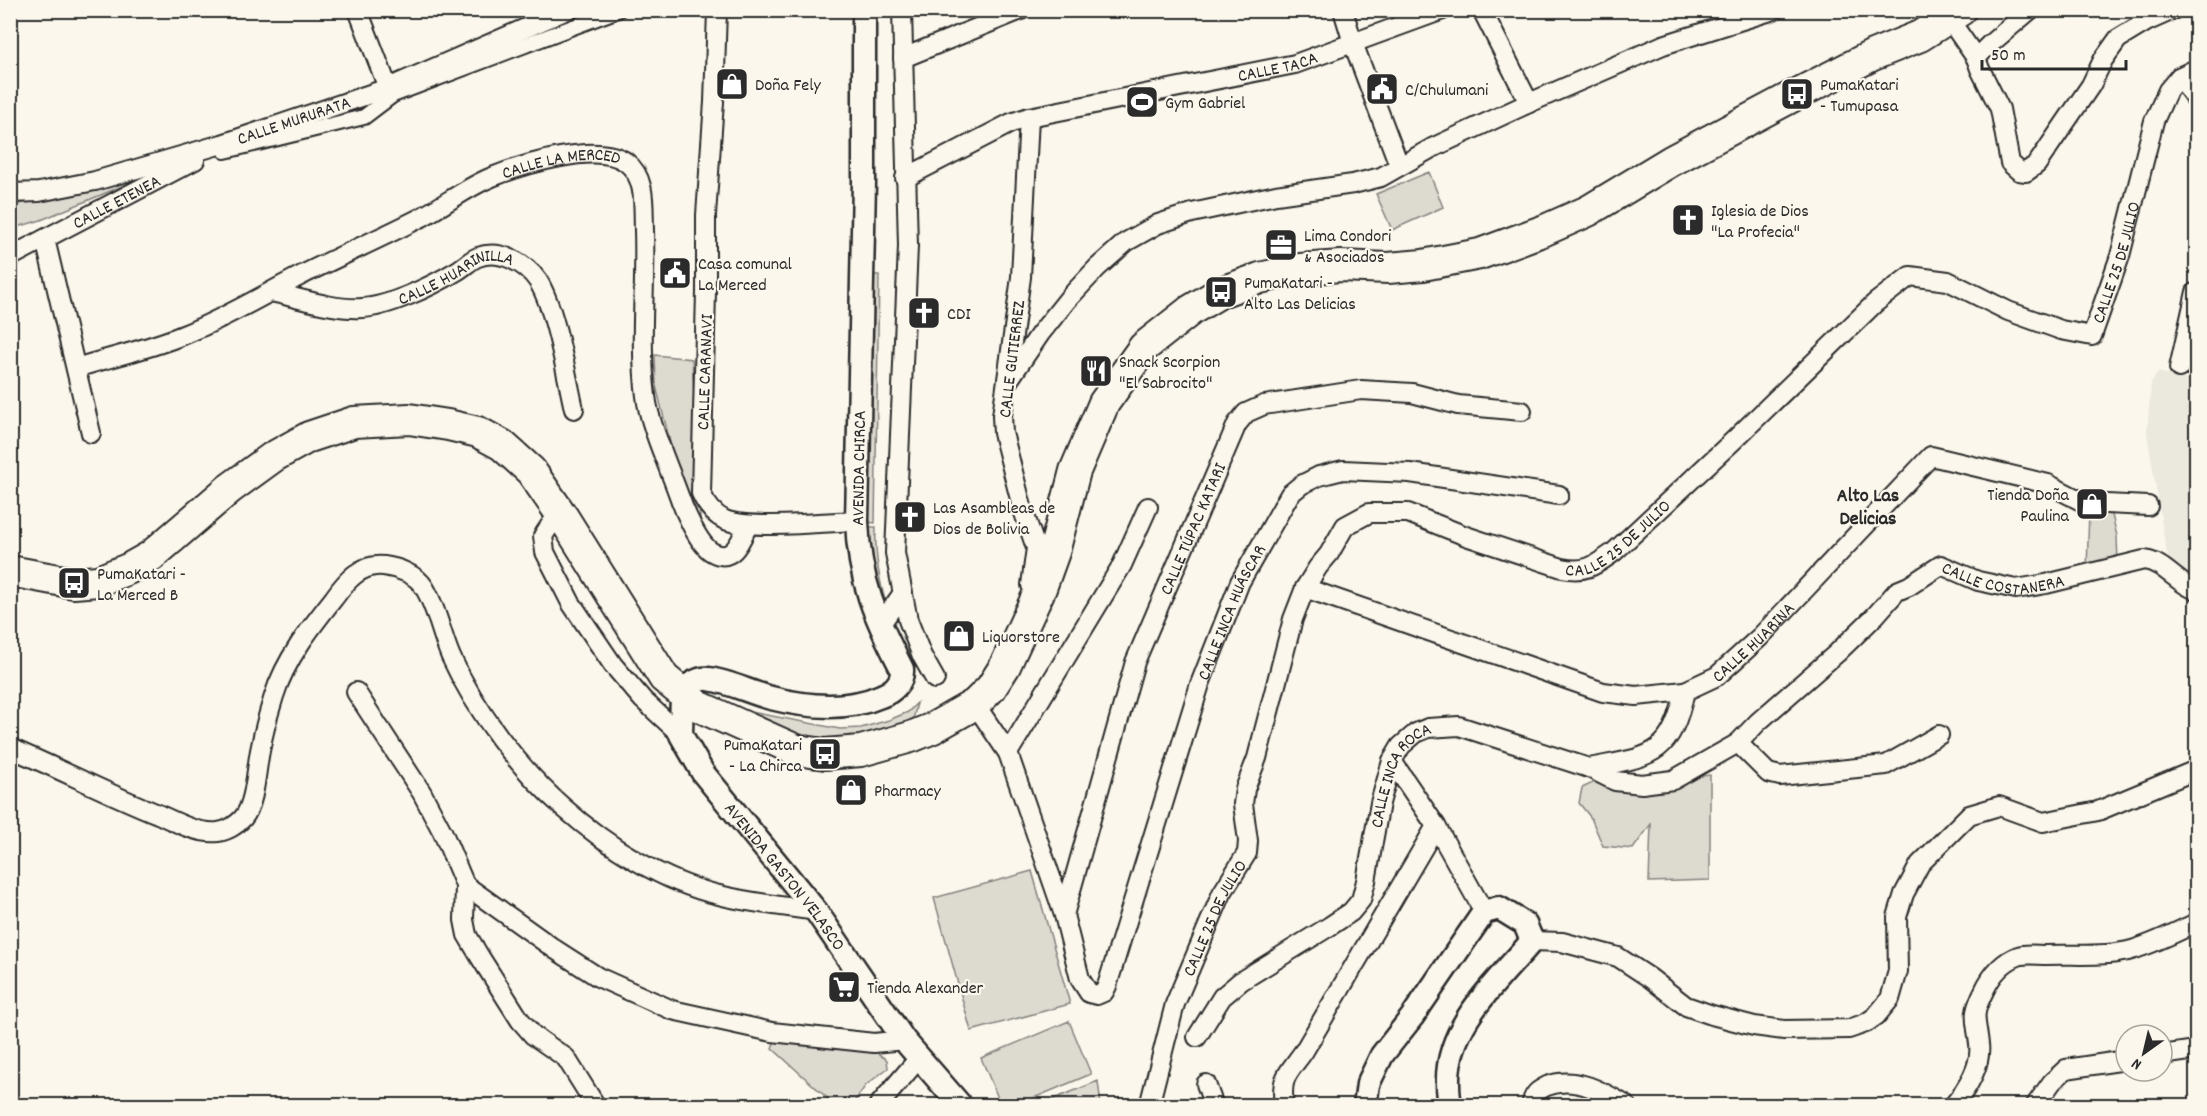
<svg xmlns="http://www.w3.org/2000/svg" width="2207" height="1116" font-family="Dekko,sans-serif">
<style>
.built{fill:#ebe8de}
.green{fill:#dddad0;stroke:#84827e;stroke-width:1.5}
.lines{fill:none;stroke-linecap:round;stroke-linejoin:round}
.pedestrian-casing{stroke:#2b2b2b;stroke-width:18}
.minor-casing{stroke:#2b2b2b;stroke-width:22}
.tertiary-casing{stroke:#2b2b2b;stroke-width:27}
.trunk-casing{stroke:#2b2b2b;stroke-width:34}
.pedestrian{stroke:#fbf7ec;stroke-width:14}
.minor{stroke:#fbf7ec;stroke-width:18}
.tertiary{stroke:#fbf7ec;stroke-width:22}
.trunk{stroke:#fbf7ec;stroke-width:30}
.labels{text-anchor:middle;stroke-width:4.5;stroke-linejoin:round;paint-order:stroke}
.street-label{font-size:18px;fill:#2b2b2b;stroke:#fbf7ec}
.poi-label{font-size:18px;fill:#2b2b2b;stroke:#fbf7ec;text-anchor:start}
.neighbourhood-label{font-size:20px;font-weight:bold;fill:#2b2b2b;stroke:#fbf7ec}
</style>
<rect width="100%" height="100%" fill="#fbf7ec"/>
<filter id="ink" filterUnits="userSpaceOnUse"><feTurbulence type="fractalNoise" baseFrequency=".0167" numOctaves="2"/><feDisplacementMap in="SourceGraphic" scale="12" xChannelSelector="R" yChannelSelector="G"/><feConvolveMatrix kernelMatrix="1 2 1 2 8 2 1 2 1" color-interpolation-filters="sRGB"/></filter>
<g filter="url(#ink)">
<path class="built" d="M2158,372l38,10v193l-11,2 -15,-11 -4,-17 -19,-116 4,-49z"/>
<path class="green" d="M147,171l-8,8 -98,41 -20,6 -10,-3v-17l2,-1 76,-13z
M1429,172l14,35 -51,23 -16,-36z
M874,275h5l-4,248 -7,-1z
M655,355l37,4 8,159 -9,-12 -20,-60 -15,-60z
M2089,511l23,4 5,21 1,27 -31,6z
M866,527h10c-2,37 7,69 18,104l-18,-31z
M917,703l-4,17c-20,7 -42,17 -62,19 -41,6 -83,-17 -121,-31l110,21 21,-1 28,-8 19,-8z
M1710,775v105l-61,2 2,-58 -18,25 -30,-3 -12,-28 -12,-15 3,-15 13,-6 20,8 17,-3 17,6v-10z
M1032,871l38,133 -99,27 -37,-133z
M1069,1021l22,53 -74,31h-16l-20,-47z
M775,1040l102,13 10,7 1,8 -22,17 -14,20h-17l-63,-57z
M1098,1081l3,24h-62z"/>
<g class="lines">
<g class="pedestrian-casing">
<path id="pedestrian" d="M225,151l139,-34 29,-22 225,-85"/>
</g>
<g class="minor-casing">
<g id="minor">
<path d="M358,10l30,78"/>
<path d="M717,10l-3,92 -8,113v77l-5,201c5,11 13,22 24,27 24,10 103,2 132,1"/>
<path d="M902,10l6,236 -13,307 13,67 14,36 13,23"/>
<path d="M1343,10l10,33 46,122"/>
<path d="M1482,10l47,93"/>
<path d="M1949,19l27,39 4,11 20,40 10,54 9,8 7,1 11,-8 54,-79 12,-25 15,-21 28,-17 27,-12"/>
<path d="M903,58l118,-48"/>
<path d="M1976,58l13,-13 41,-35"/>
<path d="M2179,77l17,22"/>
<path d="M1029,117l-8,160 -19,139 1,17 19,74 14,41 -5,37h3"/>
<path id="s1" d="M905,178l106,-55 18,-6 266,-53 148,-54"/>
<path id="s2" d="M10,193l29,-1 56,-11 127,-37 166,-56 179,-78"/>
<path d="M45,239l46,194"/>
<path id="s3" d="M10,257l185,-97"/>
<path id="s4" d="M271,292c28,6 63,18 91,16 26,-1 70,-22 93,-36 8,-4 15,-12 23,-15 22,-8 48,6 60,24 18,29 28,93 36,128"/>
<path id="s5" d="M76,368c35,-11 73,-19 107,-33 41,-16 80,-40 119,-60 40,-20 81,-38 120,-58 24,-13 45,-30 70,-40 30,-12 106,-36 134,-15 21,16 17,45 18,69 2,55 -5,111 2,165 3,28 22,69 32,97 5,15 20,51 34,59 21,12 29,-12 36,-27"/>
<path d="M2179,368l17,-76"/>
<path d="M1008,381l32,-47 28,-35 29,-31 29,-26 32,-18 34,-11 84,-18 77,-11 28,-7 51,-29 97,-45 134,-58 111,-35"/>
<path d="M563,517l-12,7 -8,12 2,16 26,51 42,62 30,35 38,35"/>
<path id="s6" d="M1305,588l298,104 33,4 49,-5 32,-15 43,-39 171,-181 117,28 37,19 63,3"/>
<path d="M880,625l23,-32"/>
<path d="M356,692l66,101 21,40 22,52 -1,35 3,15 13,22 40,63 13,15 33,23 30,48"/>
<path id="s7" d="M975,704l33,49 56,162 16,64 9,14 8,2 7,-3 3,-6 93,-302 40,-102 50,-88 11,-9 18,-9 24,-6 67,3 149,22"/>
<path d="M1738,743l30,30 12,3 106,-11 53,-30"/>
<path d="M10,748c50,21 98,46 148,66 18,8 39,20 60,18 9,-1 19,-7 25,-14 13,-15 13,-52 18,-72 3,-17 8,-34 13,-50 11,-36 37,-69 60,-98 12,-17 27,-35 50,-32 14,2 32,8 40,21 13,21 17,47 27,70 25,54 68,112 113,151 43,38 99,74 155,87 31,8 64,11 97,16"/>
<path d="M1008,753l114,-188 26,-58"/>
<path d="M1392,761l44,65 48,86"/>
<path d="M1589,768c61,-12 81,-9 96,-77"/>
<path d="M465,885l91,65 42,27 74,33 100,22 102,11 30,-3"/>
<path id="s8" d="M1064,915l71,-253 102,-238 9,-11 18,-8 97,-15 51,3 46,12 64,6"/>
<path d="M1532,941l30,1 56,15 32,21 36,28 26,9 42,11 30,4 65,-1 17,-6 10,-7 14,-17 8,-28 -1,-54 7,-23 16,-30 49,-49 30,-9 44,16 55,-11 98,-41"/>
<path id="s9" d="M1197,1037l25,-40 19,-16 89,-55 21,-14 10,-12 5,-19 14,-78 12,-42 9,-15 15,-13 12,-5 31,-2 130,42 26,13 27,3 31,-4 65,-37 20,-21 79,-69 38,-37 22,-25 12,-5 32,-21 37,16 38,8 30,-5 98,-24c20,2 33,24 52,30"/>
<path d="M2162,1055l34,-5"/>
<path d="M1206,1084l8,22"/>
<path d="M878,1106l41,-48"/>
<path id="s10" d="M1149,1106l26,-102 47,-111 25,-40 1,-12 -5,-37 2,-15 12,-31 36,-139 12,-31 13,-21 11,-13 16,-28 24,-13h39l58,23 96,32c24,5 32,-2 52,-16l120,-112 141,-137 35,-27 38,5 60,30 53,19 31,6 28,-80 34,-135 14,-31 11,-13 17,-8"/>
<path d="M1284,1106c-4,-30 4,-32 20,-55l132,-225"/>
<path d="M1533,1106l-1,-4c2,-9 7,-12 15,-16 28,-11 57,6 80,20"/>
<path d="M1953,1106c13,-16 29,-40 26,-62 -3,-27 -8,-27 5,-53 7,-15 18,-29 34,-35 8,-3 19,-1 28,-1 27,-1 56,2 82,-4 24,-6 46,-18 68,-28"/>
<path d="M2035,1106l17,-24 14,-13 60,-9"/>
</g>
</g>
<g class="tertiary-casing">
<g id="tertiary">
<path id="s11" d="M864,10v172l-7,339c2,60 18,96 45,148 1,14 -10,23 -21,27 -34,15 -74,11 -110,2 -20,-5 -41,-16 -62,-19 -10,-2 -21,6 -27,13l-1,43 22,38 113,138 88,129 57,66"/>
<path d="M1365,1106l3,-22 14,-29 30,-38 72,-105 15,-4 26,16 7,17c-34,40 -86,84 -84,142 0,8 0,15 3,23"/>
</g>
</g>
<g class="trunk-casing">
<path id="trunk" d="M10,571l64,12 24,-2 30,-12 23,-13 78,-67 44,-32 36,-20 45,-15 55,-3 39,6 30,7 24,13 29,26 32,46 101,161 34,28 98,44 29,4 36,-3 50,-14 22,-9 42,-24 16,-16 14,-22 36,-78 13,-36 21,-81 29,-68 40,-56 47,-37 30,-18 39,-14 40,-9 41,-3 47,2 35,-3 57,-11 65,-24 43,-19 83,-50 126,-67 76,-39 47,-19 41,-26"/>
</g>
<use href="#pedestrian" class="pedestrian"/>
<use href="#minor" class="minor"/>
<use href="#tertiary" class="tertiary"/>
<use href="#trunk" class="trunk"/>
</g>
</g>
<defs>
<g id="shop-square" transform="scale(1.725)"><rect x="-9" y="-9" width="18" height="18" rx="4" fill="#2b2b2b" stroke="#fbf7ec"/><path d="M-5-2.5h2.3a2.7 3.5 0 0 1 5.4 0H5L5.5 6h-11ZM-1.5-2.5h3a1.5 2.3 0 0 0-3 0Z" fill="#fff"/></g>
<g id="civic-square" transform="scale(1.725)"><rect x="-9" y="-9" width="18" height="18" rx="4" fill="#2b2b2b" stroke="#fbf7ec"/><path d="M-.6-6.5H3V-4.5H.6V-3L4-1V1h2V6H-6V1h2V-1L-.6-3ZM-1.2 2.5V6h2.4V2.5Z" fill="#fff"/></g>
<g id="bus-square" transform="scale(1.725)"><rect x="-9" y="-9" width="18" height="18" rx="4" fill="#2b2b2b" stroke="#fbf7ec"/><path d="M-5-6H5V4H4V6H2V4H-2V6H-4V4H-5ZM-3.5-4V0h7V-4ZM-3.5 1.2v1.5H-2V1.2ZM2 1.2v1.5H3.5V1.2Z" fill="#fff"/></g>
<g id="stadium-square" transform="scale(1.725)"><rect x="-9" y="-9" width="18" height="18" rx="4" fill="#2b2b2b" stroke="#fbf7ec"/><path d="M0-5a6.5 5 0 1 0 0 10a6.5 5 0 1 0 0-10ZM-3.5-1.8h7v3.6h-7Z" fill="#fff"/></g>
<g id="church-square" transform="scale(1.725)"><rect x="-9" y="-9" width="18" height="18" rx="4" fill="#2b2b2b" stroke="#fbf7ec"/><path d="M-1.2-6h2.4v3.5h3.3v2.4h-3.3V6h-2.4V-.1h-3.3v-2.4h3.3Z" fill="#fff"/></g>
<g id="office-square" transform="scale(1.725)"><rect x="-9" y="-9" width="18" height="18" rx="4" fill="#2b2b2b" stroke="#fbf7ec"/><path d="M-6-3h4V-5.5h4V-3h4V5H-6ZM-1-4.5V-3h2v-1.5ZM-6 0V1H6V0Z" fill="#fff"/></g>
<g id="restaurant-square" transform="scale(1.725)"><rect x="-9" y="-9" width="18" height="18" rx="4" fill="#2b2b2b" stroke="#fbf7ec"/><path d="M-5-6h1v4h1v-4h1v4h1v-4h1v5L-1.5 .5V6h-2V.5L-5-1ZM5-6V6H3V1.5H1.5Q1.5-4 5-6Z" fill="#fff"/></g>
<g id="supermarket-square" transform="scale(1.725)"><rect x="-9" y="-9" width="18" height="18" rx="4" fill="#2b2b2b" stroke="#fbf7ec"/><path d="M-6-5.5h2.5l.6 2H6L4.5 2H-2.5L-4.4-4H-6ZM-1.5 3.2a1.3 1.3 0 1 0 .1 0ZM3 3.2a1.3 1.3 0 1 0 .1 0Z" fill="#fff"/></g>
</defs>
<g fill-rule="evenodd">
<use href="#shop-square" x="732" y="84"/>
<use href="#civic-square" x="1382" y="89"/>
<use href="#bus-square" x="1797" y="94"/>
<use href="#stadium-square" x="1142" y="102"/>
<use href="#church-square" x="1688" y="220"/>
<use href="#office-square" x="1281" y="245"/>
<use href="#civic-square" x="675" y="273"/>
<use href="#bus-square" x="1221" y="292"/>
<use href="#church-square" x="924" y="313"/>
<use href="#restaurant-square" x="1096" y="371"/>
<use href="#shop-square" x="2092" y="504"/>
<use href="#church-square" x="910" y="517"/>
<use href="#bus-square" x="74" y="583"/>
<use href="#shop-square" x="959" y="636"/>
<use href="#bus-square" x="825" y="754"/>
<use href="#shop-square" x="851" y="790"/>
<use href="#supermarket-square" x="844" y="987"/>
</g>
<g class="labels">
<g class="street-label">
<text dy="6" stroke="none"><textPath href="#s1" startOffset="392">CALLE TACA</textPath></text>
<text dy="6" stroke="none"><textPath href="#s2" startOffset="294">CALLE MURURATA</textPath></text>
<text dy="6" stroke="none"><textPath href="#s5" startOffset="531">CALLE LA MERCED</textPath></text>
<text dy="6" stroke="none"><textPath href="#s3" startOffset="120">CALLE ETENEA</textPath></text>
<text dy="6" stroke="none"><textPath href="#s10" startOffset="1584">CALLE 25 DE JULIO</textPath></text>
<text dy="6" stroke="none"><textPath href="#s4" startOffset="194">CALLE HUARINILLA</textPath></text>
<text transform="translate(1011 359) rotate(-83)" y="6">CALLE GUTIERREZ</text>
<text transform="translate(704 372) rotate(-88)" y="6">CALLE CARANAVI</text>
<text transform="translate(858 468) rotate(-89)" y="6">AVENIDA CHIRCA</text>
<text dy="6" stroke="none"><textPath href="#s8" startOffset="408">CALLE TÚPAC KATARI</textPath></text>
<text dy="6" stroke="none"><textPath href="#s10" startOffset="918">CALLE 25 DE JULIO</textPath></text>
<text dy="6" stroke="none"><textPath href="#s9" startOffset="1077">CALLE COSTANERA</textPath></text>
<text dy="6" stroke="none"><textPath href="#s7" startOffset="730">CALLE INCA HUÁSCAR</textPath></text>
<text dy="6" stroke="none"><textPath href="#s6" startOffset="483">CALLE HUARINA</textPath></text>
<text dy="6" stroke="none"><textPath href="#s9" startOffset="352">CALLE INCA ROCA</textPath></text>
<text dy="6" stroke="none"><textPath href="#s11" startOffset="1131">AVENIDA GASTON VELASCO</textPath></text>
<text dy="6" stroke="none"><textPath href="#s10" startOffset="200">CALLE 25 DE JULIO</textPath></text>
</g>
<g class="poi-label">
<text x="755" y="90">Doña Fely</text>
<text x="1820" y="90">PumaKatari<tspan x="1820" dy="21">- Tumupasa</tspan></text>
<text x="1405" y="95">C/Chulumani</text>
<text x="1165" y="108">Gym Gabriel</text>
<text x="1711" y="216">Iglesia de Dios<tspan x="1711" dy="21">"La Profecia"</tspan></text>
<text x="1304" y="241">Lima Condori<tspan x="1304" dy="21">&amp; Asociados</tspan></text>
<text x="698" y="269">Casa comunal<tspan x="698" dy="21">La Merced</tspan></text>
<text x="1244" y="288">PumaKatari -<tspan x="1244" dy="21">Alto Las Delicias</tspan></text>
<text x="947" y="319">CDI</text>
<text x="1119" y="367">Snack Scorpion<tspan x="1119" dy="21">"El Sabrocito"</tspan></text>
<text x="2069" y="500" text-anchor="end">Tienda Doña<tspan x="2069" dy="21">Paulina</tspan></text>
<text x="933" y="513">Las Asambleas de<tspan x="933" dy="21">Dios de Bolivia</tspan></text>
<text x="97" y="579">PumaKatari -<tspan x="97" dy="21">La Merced B</tspan></text>
<text x="982" y="642">Liquorstore</text>
<text x="802" y="750" text-anchor="end">PumaKatari<tspan x="802" dy="21">- La Chirca</tspan></text>
<text x="874" y="796">Pharmacy</text>
<text x="867" y="993">Tienda Alexander</text>
</g>
<g class="neighbourhood-label">
<text x="1868" y="501">Alto Las<tspan x="1868" dy="23">Delicias</tspan></text>
</g>
</g>
<rect width="2207" height="1116" fill="none" stroke="#fbf7ec" stroke-width="36"/>
<rect x="18" y="18" width="2171" height="1080" fill="none" stroke="#2b2b2b" stroke-width="2" filter="url(#ink)"/>
<g transform="translate(2144 1053) rotate(214)"><circle r="28" fill="#fbf7ec" stroke="#a8a59f" stroke-width="1.5"/>
<path d="M0-4.5L10 22L0 15L-10 22Z" fill="#2b2b2b"/>
<text y="-9" font-size="16" font-weight="bold" text-anchor="middle" fill="#2b2b2b">N</text>
</g>
<path d="M1982 60v9h144v-9" fill="none" stroke="#2b2b2b" stroke-width="3"/>
<text x="1991" y="60" font-size="18" fill="#2b2b2b" stroke="#fbf7ec" stroke-width="4.5" paint-order="stroke">50 m</text>
</svg>
